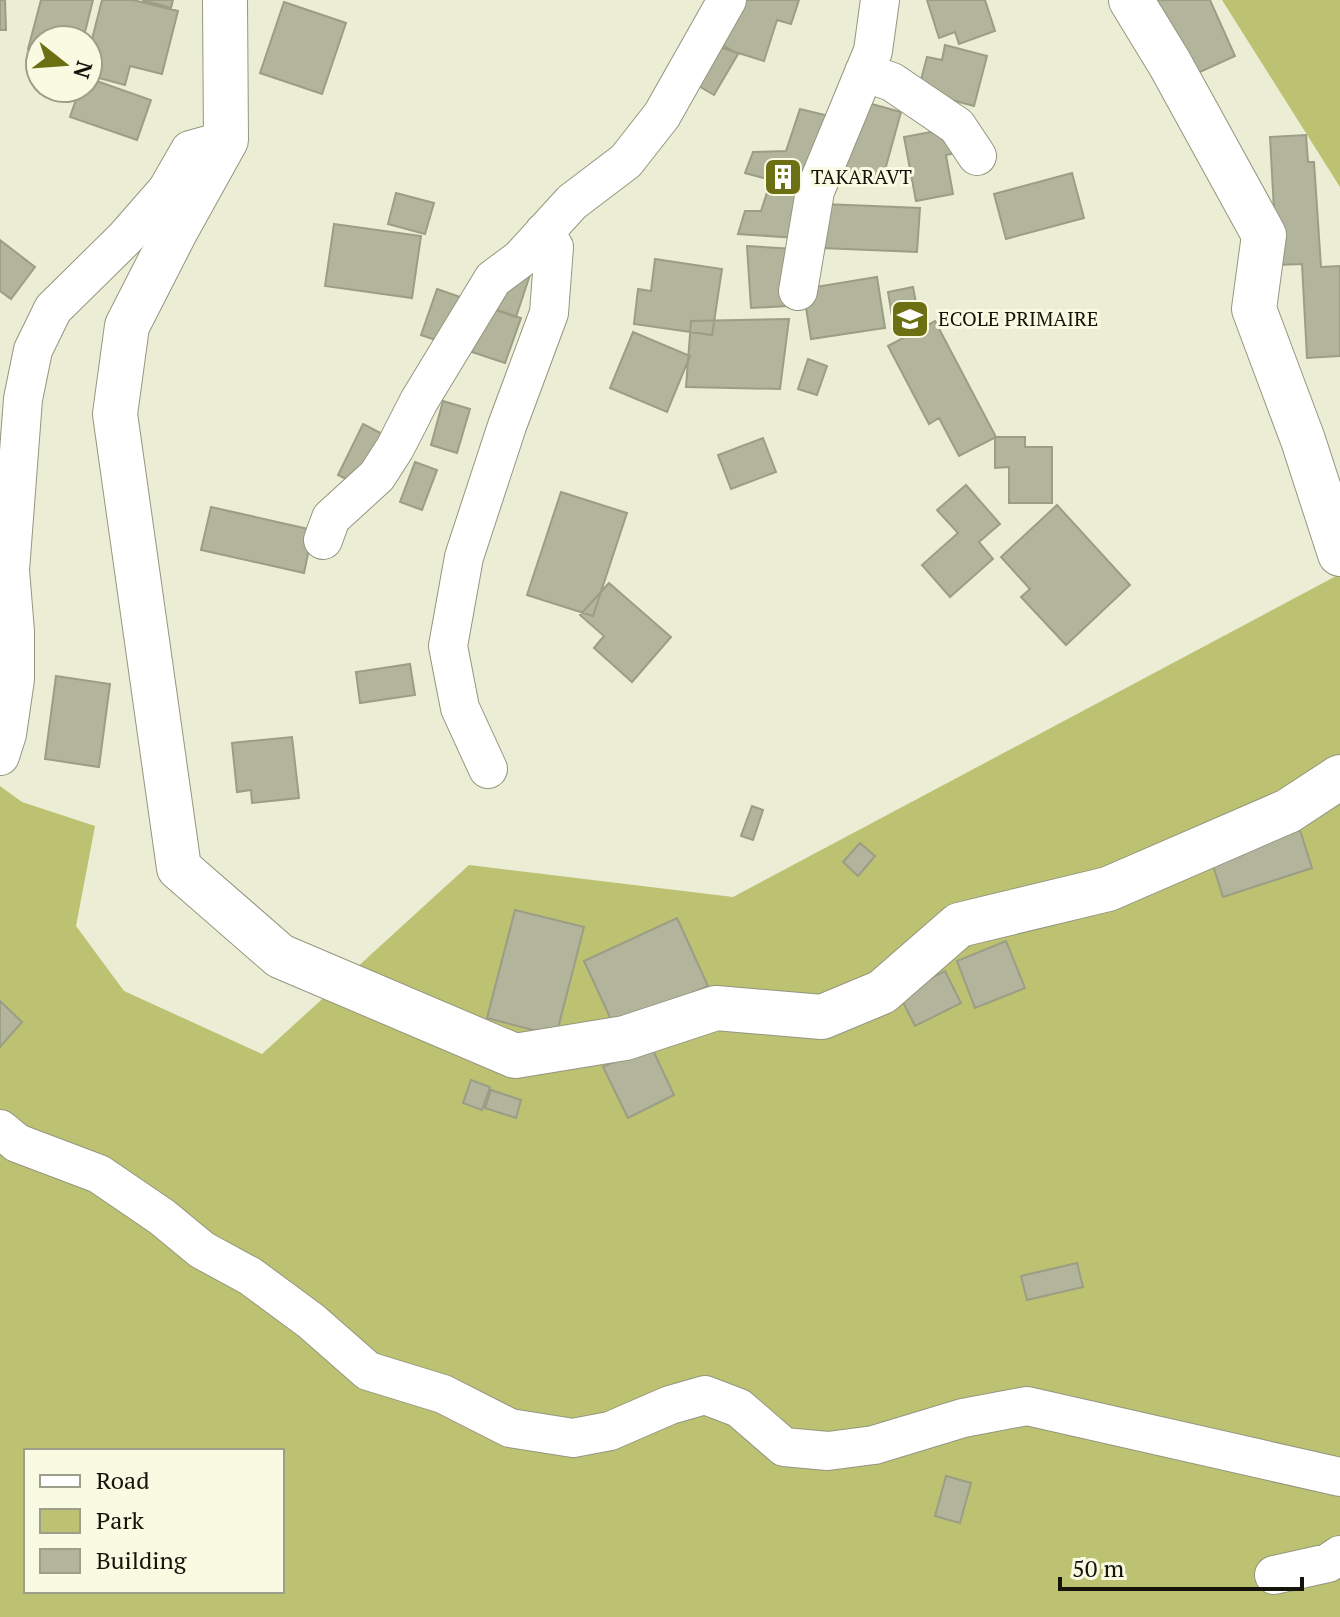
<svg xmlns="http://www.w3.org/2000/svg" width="1340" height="1617" font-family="'PT Serif',serif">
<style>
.green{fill:#bdc172;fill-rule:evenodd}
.building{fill:#b2b49c;stroke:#9b9d85;stroke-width:2}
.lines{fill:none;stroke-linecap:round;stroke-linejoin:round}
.street-casing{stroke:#94967f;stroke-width:40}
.secondary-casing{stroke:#94967f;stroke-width:46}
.street{stroke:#fff;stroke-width:38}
.secondary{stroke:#fff;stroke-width:44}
.labels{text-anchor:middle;stroke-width:6;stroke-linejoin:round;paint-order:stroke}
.poi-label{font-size:20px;fill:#14140b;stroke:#f8fae1;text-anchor:start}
</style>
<rect width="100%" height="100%" fill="#ebedd4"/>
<path class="green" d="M1222,0h118v187z
M1340,574v1043h-1340v-831l22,16 73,24 -19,100 48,65 138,63 207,-189 264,32zM26,1451h256v140h-256z"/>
<path class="building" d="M0,0h5l1,30h-6z
M41,0h52l-10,40h-43v12l-12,-3z
M102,0h31l45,11 -16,63 -32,-8 -5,19 -37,-10v-20z
M142,0h31l-2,8z
M732,0h67l-8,24 -14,-4 -13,41 -48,-15z
M927,0h58l10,31 -36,13 -4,-12 -16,6z
M1153,0h57l25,56 -46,21z
M284,2l62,21 -24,71 -62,-21z
M709,37l29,17 -24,41 -29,-17z
M945,45l42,11 -13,50 -56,-15 9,-34 15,3z
M88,78l63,22 -14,40 -67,-23 10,-29h8z
M857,100l44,12 -19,69 -44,-13z
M800,109l29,7 -32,122 -59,-4 7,-23h16l10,-31 -26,-7 8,-21 33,-1z
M936,131l35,19 -25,5 7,39 -37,7 -12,-64z
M1306,135l2,27h6l7,105 19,-1v90l-33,2 -5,-94 -25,1 -7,-128z
M1072,173l12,45 -78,21 -12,-45z
M396,193l38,10 -9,31 -37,-10z
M824,204l96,4 -3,44 -95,-4z
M334,224l87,12 -9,62 -87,-12z
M0,240l35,27 -24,32 -11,-8z
M747,246l47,3 -6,57 -37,2z
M655,259l67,10 -10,66 -78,-11 4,-35 13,2z
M532,269l-16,48 -39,-13z
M877,277l8,51 -74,11 -8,-50z
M913,287l6,31 -26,4 -5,-30z
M437,289l84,29 -16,45 -84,-28z
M789,319l-9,70 -94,-2 5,-66z
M935,321l61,116 -37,19 -20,-38 -10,6 -41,-78z
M633,332l57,24 -23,56 -57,-24z
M808,359l19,7 -10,29 -19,-6z
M443,401l27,8 -13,44 -26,-8z
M363,424l31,16 -25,50 -31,-15z
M995,437h30v10h27v56h-43v-36l-14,1z
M763,438l13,34 -45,17 -13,-34z
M415,462l22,8 -15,40 -22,-8z
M966,485l34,39 -21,18 14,17 -43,38 -28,-32 36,-32 -21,-23z
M561,492l66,21 -34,103 -66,-21z
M1057,505l73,80 -64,60 -45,-48 9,-8 -29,-32z
M211,507l102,23 -9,43 -103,-23z
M609,583l62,54 -39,45 -38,-34 10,-12 -24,-21z
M410,664l5,31 -55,8 -4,-31z
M56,676l54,8 -11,83 -54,-8z
M292,737l7,61 -47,5 -1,-13 -14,2 -5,-49z
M752,806l11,4 -10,30 -12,-4z
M1300,830l12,38 -89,29 -12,-38z
M860,843l15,13 -17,20 -15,-14z
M515,910l69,17 -28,109 -69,-18z
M677,918l31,68 -93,42 -31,-67z
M1006,941l19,47 -50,20 -18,-47z
M945,971l16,32 -46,23 -16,-32z
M0,1001l22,21 -22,25z
M650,1044l24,51 -46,23 -25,-51z
M471,1080l19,7 -8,23 -19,-7z
M491,1090l30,10 -5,18 -31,-10z
M1077,1263l6,24 -56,13 -6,-24z
M946,1476l25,7 -11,40 -25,-7z"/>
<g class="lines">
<g class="street-casing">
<path id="street" d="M864,72l28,10 65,44 20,30
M798,291l17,-100 58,-140 7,-51
M323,540l8,-22 46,-42 18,-28 24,-47 74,-122 27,-20 52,-57 54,-41 36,-46 65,-115
M0,756l7,-22 8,-55v-47l-5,-62 13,-171 10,-49 20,-41 72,-71 42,-48 23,-40 36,-10
M488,769l-28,-61 -12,-62 16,-89 43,-131 42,-113 5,-66 -10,-15
M0,1129l17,14 82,31 63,43 40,33 48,26 61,45 57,50 75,23 67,34 63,10 37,-7 60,-26 35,-10 34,13 45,39 44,4 46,-6 89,-27 64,-12 313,71
M1274,1575l54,-12 12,-8"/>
</g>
<g class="secondary-casing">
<path id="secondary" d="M225,0l1,140 -50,90 -49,96 -12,88 64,454 101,88 235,100 110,-18 91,-30 106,9 60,-25 77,-67 149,-36 180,-78 52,-34
M1131,0l39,64 94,171 -10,74 49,131 37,114"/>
</g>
<use href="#street" class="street"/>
<use href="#secondary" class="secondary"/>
</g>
<defs>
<g id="building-square" transform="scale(2)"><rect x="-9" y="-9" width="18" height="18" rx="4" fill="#6d6f13" stroke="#f8fae1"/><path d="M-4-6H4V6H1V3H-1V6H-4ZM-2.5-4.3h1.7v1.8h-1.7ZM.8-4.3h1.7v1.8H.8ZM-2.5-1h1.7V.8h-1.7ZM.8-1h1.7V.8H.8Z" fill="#fff"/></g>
<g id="school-square" transform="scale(2)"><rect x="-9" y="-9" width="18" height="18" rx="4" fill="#6d6f13" stroke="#f8fae1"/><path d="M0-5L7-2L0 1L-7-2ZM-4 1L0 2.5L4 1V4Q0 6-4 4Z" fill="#fff"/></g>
</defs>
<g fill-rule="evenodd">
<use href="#building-square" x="783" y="177"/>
<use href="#school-square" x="910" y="319"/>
</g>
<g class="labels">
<g class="poi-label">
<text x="811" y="184">TAKARAVT</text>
<text x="938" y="326">ECOLE PRIMAIRE</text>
</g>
</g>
<rect x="24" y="1449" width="260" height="144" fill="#f8fae1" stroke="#9d9e8b" stroke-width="2"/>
<rect x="40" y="1475" width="40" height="12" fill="#ffffff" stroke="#9d9e8b" stroke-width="2"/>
<text x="96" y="1489" font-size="24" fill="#14140b">Road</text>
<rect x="40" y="1509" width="40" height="24" fill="#bdc172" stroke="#9d9e8b" stroke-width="2"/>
<text x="96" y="1529" font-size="24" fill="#14140b">Park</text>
<rect x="40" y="1549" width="40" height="24" fill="#b2b49c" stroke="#9d9e8b" stroke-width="2"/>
<text x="96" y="1569" font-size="24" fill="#14140b">Building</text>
<g transform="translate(64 64) rotate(107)"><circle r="38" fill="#f8fae1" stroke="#9d9e8b" stroke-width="2"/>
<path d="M0-6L14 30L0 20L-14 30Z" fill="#6d6f13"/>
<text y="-12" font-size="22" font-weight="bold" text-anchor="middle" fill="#14140b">N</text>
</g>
<path d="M1060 1577v12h242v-12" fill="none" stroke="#14140b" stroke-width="4"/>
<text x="1072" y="1577" font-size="24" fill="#14140b" stroke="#f8fae1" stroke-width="6" paint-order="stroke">50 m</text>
</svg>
